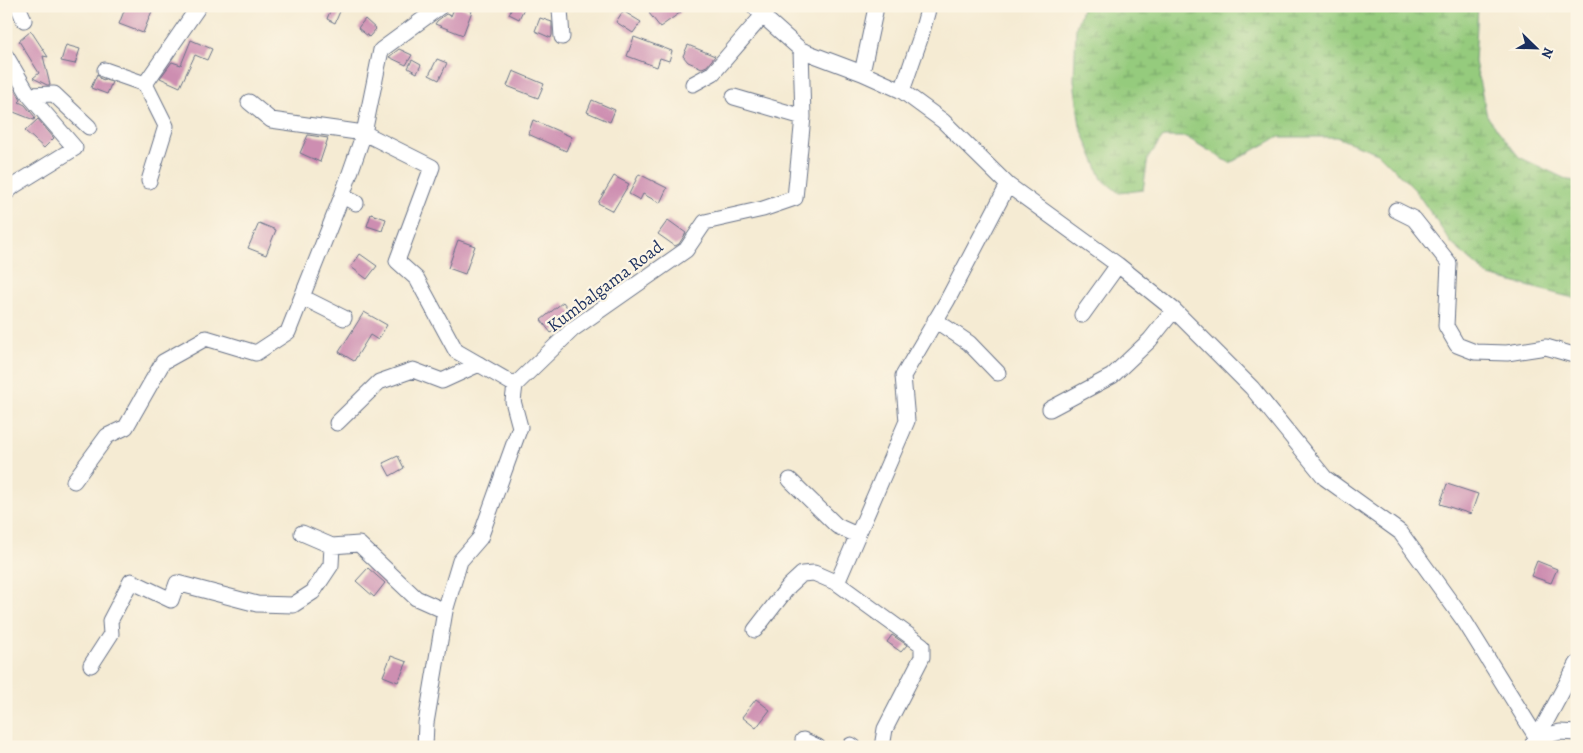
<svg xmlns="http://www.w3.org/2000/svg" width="1583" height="753" font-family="Alegreya,serif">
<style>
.wetland{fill:url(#wetland-marsh);stroke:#587d6e}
.building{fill:#cd8eb1}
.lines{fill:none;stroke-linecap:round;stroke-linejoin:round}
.minor-casing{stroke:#677187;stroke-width:17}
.minor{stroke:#fff;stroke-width:15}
.labels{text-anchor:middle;stroke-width:4.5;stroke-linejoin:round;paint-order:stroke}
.street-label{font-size:18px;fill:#1b2f5e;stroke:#fcf5e5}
</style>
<defs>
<pattern id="wetland-marsh" width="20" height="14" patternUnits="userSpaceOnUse" patternTransform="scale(1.25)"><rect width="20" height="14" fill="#95cb7d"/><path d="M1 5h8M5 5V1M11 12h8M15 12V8" fill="none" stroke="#79a56a"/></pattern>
</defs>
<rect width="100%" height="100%" fill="#fcf5e5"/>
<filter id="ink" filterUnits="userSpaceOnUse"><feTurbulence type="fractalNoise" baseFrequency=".02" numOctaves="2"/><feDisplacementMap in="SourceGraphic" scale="10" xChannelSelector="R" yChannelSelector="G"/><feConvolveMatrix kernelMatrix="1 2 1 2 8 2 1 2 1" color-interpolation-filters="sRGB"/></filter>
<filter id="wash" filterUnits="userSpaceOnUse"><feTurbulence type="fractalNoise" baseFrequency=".0096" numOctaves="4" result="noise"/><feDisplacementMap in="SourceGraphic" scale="20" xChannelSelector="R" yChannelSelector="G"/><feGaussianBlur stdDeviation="1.12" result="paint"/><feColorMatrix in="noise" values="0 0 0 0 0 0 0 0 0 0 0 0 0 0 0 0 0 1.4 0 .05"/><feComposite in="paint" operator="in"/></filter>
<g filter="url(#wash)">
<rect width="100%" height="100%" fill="#f5ebd3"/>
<path class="wetland" d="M1083,6h395l-3,56 12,54 32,41 49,23 9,1v118l-88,-23 -37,-32 -37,-54 -37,-37 -42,-16h-58l-48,26 -44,-26h-23l-15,21 -5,32 -24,3 -17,-14 -22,-53 -6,-46 2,-53z"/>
<g id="blocks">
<path class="building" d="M126,6h14l12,5 -9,22 -24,-9z
M332,6l9,3 -6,14 -8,-4z
M455,6l17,5 -9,24 -28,-11 2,-3 9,-7 5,2z
M513,6h12l-6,13 -10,-5z
M657,6h19l5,6 -21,15 -11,-14z
M623,11l18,11 -8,11 -17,-11z
M540,18l12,4v13l-1,3 -16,-7z
M365,19l11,10 -7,8 -11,-9z
M31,31l17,26 -5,-1 7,29h-3l-14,-7 6,-5 -20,-32z
M634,37l38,14 -3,10 -9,-3 -3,9 -30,-11z
M191,40l21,9 -5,11 -12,-5 -15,32 -20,-9 12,-16 9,3z
M66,45l14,4 -5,15 -14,-3z
M688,45l27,11 -8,10 -5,2 -14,-6 -5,-6z
M399,49l13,6 -6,10 -17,-8z
M437,59l10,4 -8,17 -10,-5z
M412,60l9,5 -4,8 -9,-5z
M513,71l31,13 -6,14 -31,-12z
M97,74l4,5 11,3 -5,12 -16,-6z
M6,75l15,25 -2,2 6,3 10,12 -1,3 -28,-11z
M592,100l23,10 -5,12 -23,-10z
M38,119l16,19 -10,10 -19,-17z
M533,120l39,17 -6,14 -38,-17z
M308,135l20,3 -8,24 -20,-9z
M639,174l28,14 -7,15 -17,-9 -3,6 -11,-6z
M614,176l15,8 -16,27 -15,-8z
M371,214l15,5 -4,12 -15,-5z
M668,220l18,13 -7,11 -4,2 -17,-12z
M259,223l17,7 -10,25 -18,-7z
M458,240l17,6 -10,28 -17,-6z
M360,254l17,12 -10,13 -16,-12z
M563,302l10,13 -22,18 -10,-13z
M364,312l23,13 -9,15 -8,-5 -16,26 -15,-9z
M398,456l6,12 -14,8 -7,-13z
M1447,484l31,10 -7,20 -31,-10z
M1537,561l20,8 -6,14 -20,-7z
M368,568l17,15 -11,14 -18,-16z
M892,635l15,10 -6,7 -14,-10z
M391,656l16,6 -9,20 -15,-6z
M756,699l14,11 -14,18 -14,-11z"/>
</g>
</g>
<g filter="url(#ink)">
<use href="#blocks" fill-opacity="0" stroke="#677187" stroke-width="1"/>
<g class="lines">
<g class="minor-casing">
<path id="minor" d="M18,6l6,14
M561,6l-1,3 2,28
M754,6l10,11 37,33 61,23 40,18 41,30 65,64 110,80 56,45 78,78 73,90 75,54 65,90 72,116
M6,56l23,39 46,53 -60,37 -9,8
M105,70l40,14
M862,73l13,-61
M693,84l20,-11 58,-67
M902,91l18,-52 9,-33
M29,95l25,-1 35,33
M734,97l69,20
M249,102l22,18 93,13 17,-83 60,-44
M149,181l17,-55 -21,-42 54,-78
M356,203l-14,-7 22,-63 68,34 -35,94 20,18 39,72 59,34
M1396,210l18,9 35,44 -3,63 11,19 18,7 32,1 39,-6 31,9
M302,297l42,21
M1082,315l36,-50
M935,320l34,23 29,30
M1050,409l62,-33 38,-36 24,-30
M337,423l42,-41 34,-12 29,11 37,-17
M790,480l47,46 20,9
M74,481l33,-45 19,-9 37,-65 43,-24 50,15 32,-21 54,-136
M302,533l30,13 27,-2 57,54 29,13
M755,630l34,-44 13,-12 12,-1 23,10
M91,665l20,-31 -1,-13 21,-40 40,19 6,-17 80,21 36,1 20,-13 18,-27 1,-19
M1537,738l40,-74
M803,740l15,7
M1533,743l4,-5 23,-6 17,1
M425,747l1,-24 19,-112 15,-50 20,-23 40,-111 -7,-26 2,-16 58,-56 113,-79 19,-28 58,-13 32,-11 8,-81 -2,-67
M850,747l1,-2 3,2
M882,747l3,-18 37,-72v-12l-85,-62 70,-162 -4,-45 44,-75 61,-116"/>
</g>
<use href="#minor" class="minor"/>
</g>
</g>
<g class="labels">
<g class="street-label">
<text transform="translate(605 286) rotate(-37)" y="6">Kumbalgama Road</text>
</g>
</g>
<rect width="1583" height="753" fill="none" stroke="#fcf5e5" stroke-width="25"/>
<g transform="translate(1536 48) rotate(113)" stroke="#fcf5e5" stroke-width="4" paint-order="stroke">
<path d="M0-4L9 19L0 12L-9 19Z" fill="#1b2f5e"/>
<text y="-8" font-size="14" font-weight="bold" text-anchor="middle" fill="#1b2f5e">N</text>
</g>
</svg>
